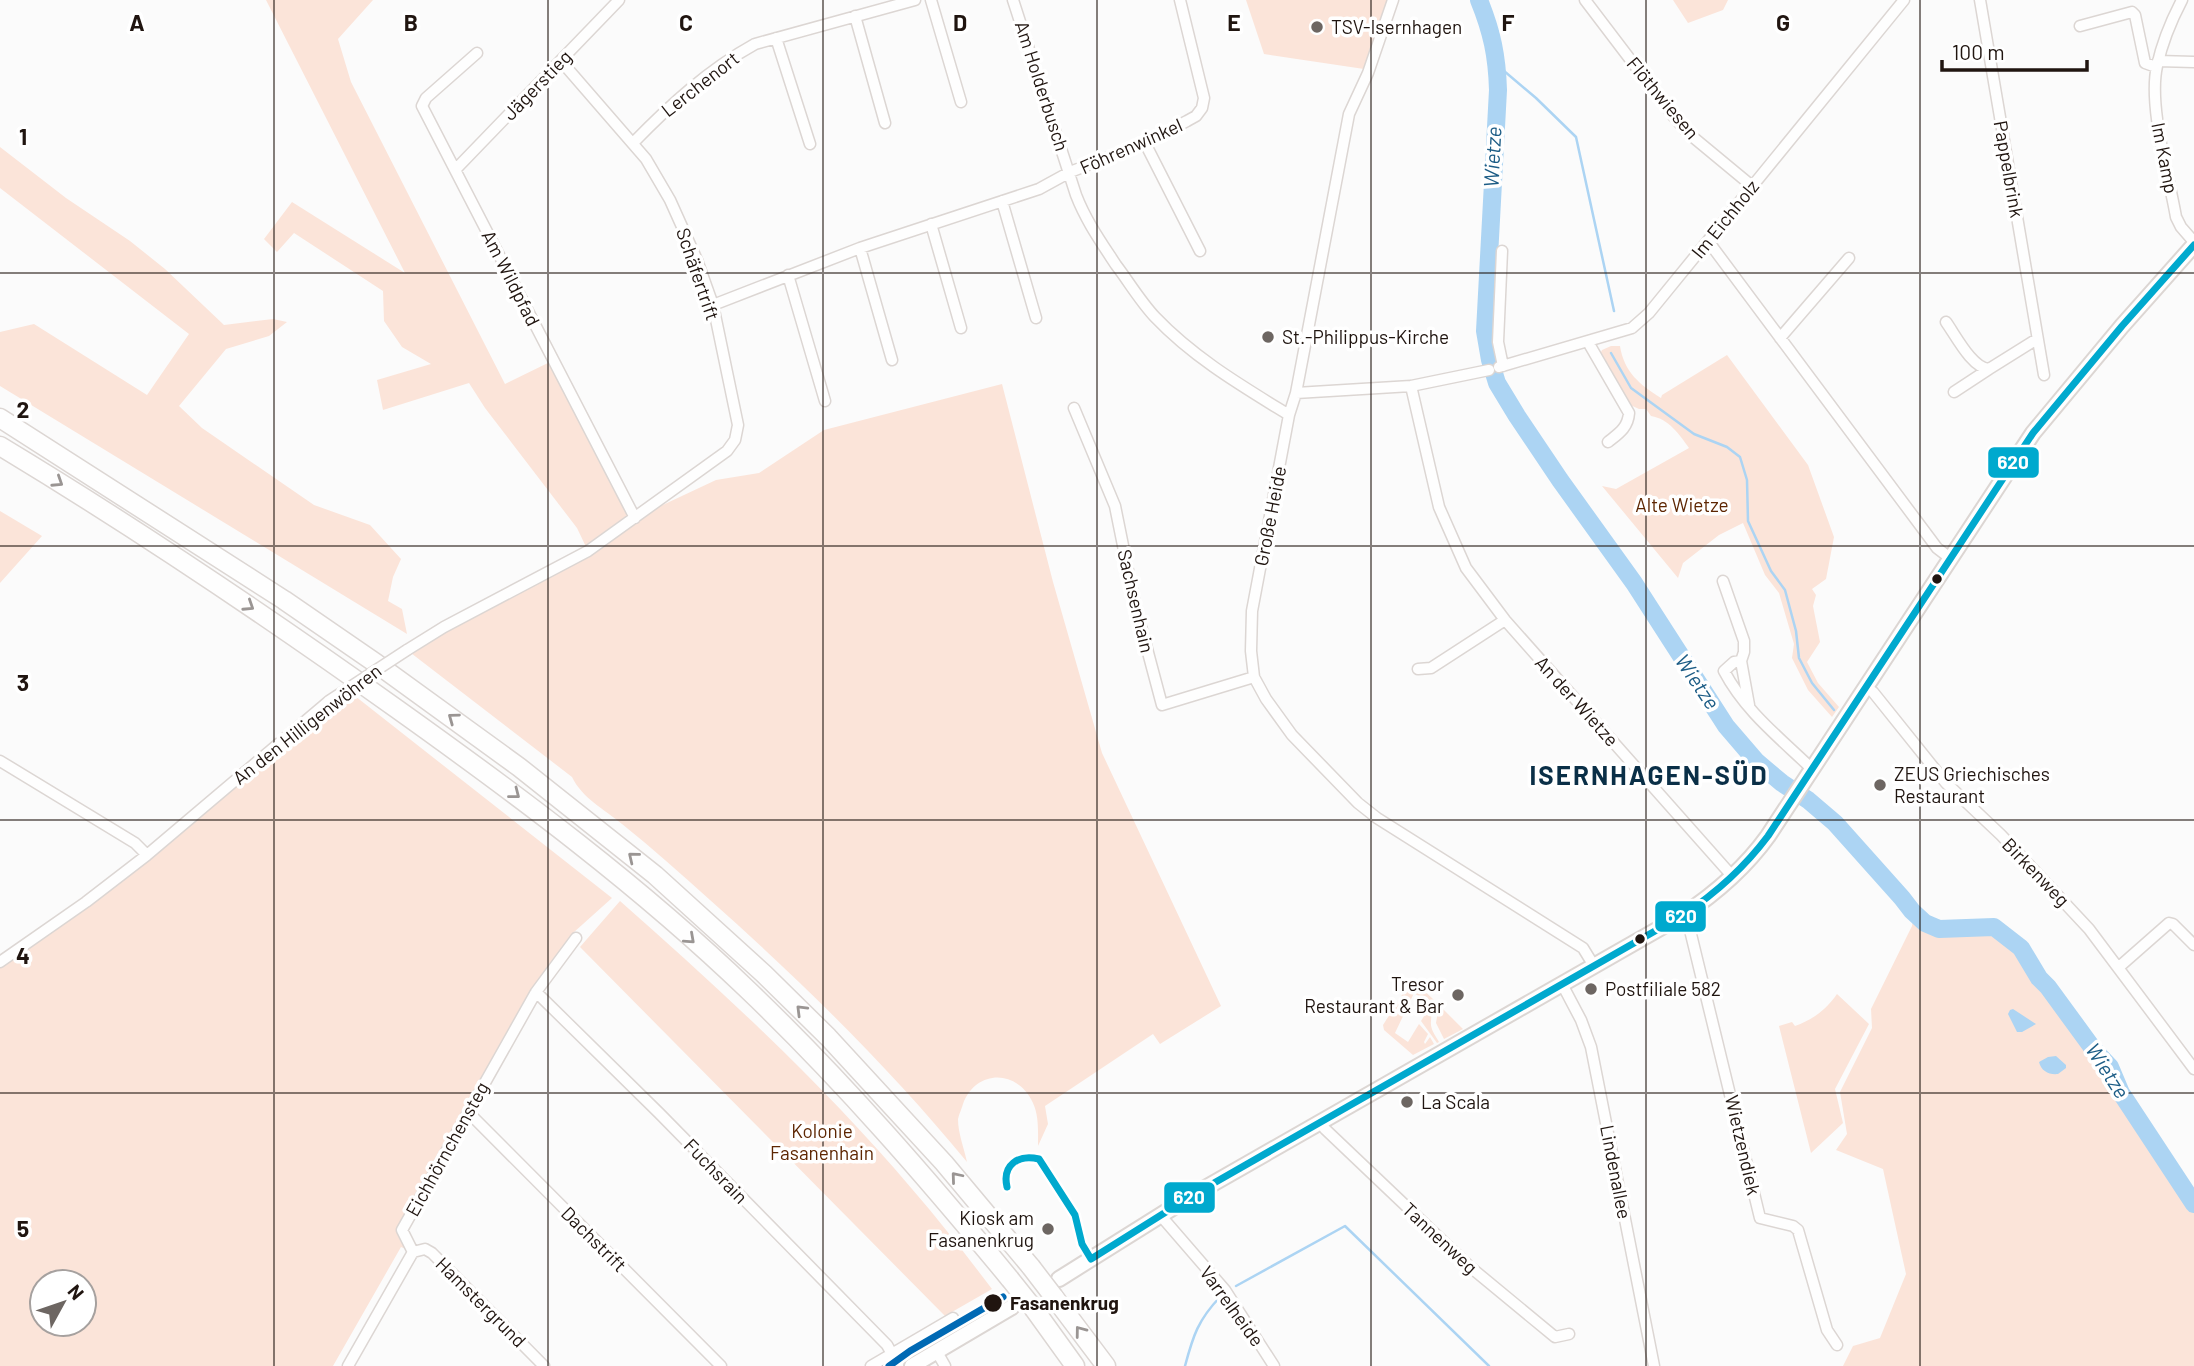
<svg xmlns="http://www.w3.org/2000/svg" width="2194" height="1366" font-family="Barlow,sans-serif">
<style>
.green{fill:#fbe4d9;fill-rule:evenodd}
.water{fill:#acd4f3}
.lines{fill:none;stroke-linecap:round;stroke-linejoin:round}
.stream{stroke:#acd4f3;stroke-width:2.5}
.river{stroke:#acd4f3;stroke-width:18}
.minor-casing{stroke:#dcd6d3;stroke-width:13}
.secondary-casing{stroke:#dcd6d3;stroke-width:18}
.motorway-casing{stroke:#dcd6d3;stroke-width:21}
.minor{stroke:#fefefe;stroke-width:10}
.secondary{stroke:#fefefe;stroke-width:14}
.motorway{stroke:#fefefe;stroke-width:18}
.tram{stroke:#cbcbca;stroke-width:2}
.minor-bridge-casing{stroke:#dcd6d3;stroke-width:13;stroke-linecap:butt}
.motorway-bridge-casing{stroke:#dcd6d3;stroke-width:21;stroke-linecap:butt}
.minor-bridge{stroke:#fefefe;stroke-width:10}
.motorway-bridge{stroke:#fefefe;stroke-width:18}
.bus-1-casing{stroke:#fff;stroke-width:12}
.bus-1{stroke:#00a9ce;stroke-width:7}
.tram-1-casing{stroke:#fff;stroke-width:12}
.tram-1{stroke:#0069b4;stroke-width:7}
.oneway{stroke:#9a9593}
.grid{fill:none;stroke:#201510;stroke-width:2;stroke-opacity:0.55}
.poi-dot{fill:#6d6662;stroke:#fff;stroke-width:2.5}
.bus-dot{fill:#201510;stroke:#fff;stroke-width:2.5}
.labels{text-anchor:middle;stroke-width:7;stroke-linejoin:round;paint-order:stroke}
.poi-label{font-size:19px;fill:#201510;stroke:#fff;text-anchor:start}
.street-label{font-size:19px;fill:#201510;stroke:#fff}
.park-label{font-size:19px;fill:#5d2602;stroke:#fff}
.stop-label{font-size:19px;font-weight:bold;fill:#201510;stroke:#fff;text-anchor:start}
.water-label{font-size:21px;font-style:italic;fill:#1d5d86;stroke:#fff}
.district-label{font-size:26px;font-weight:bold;letter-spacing:2px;fill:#0a2f47;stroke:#fff}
.grid-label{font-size:23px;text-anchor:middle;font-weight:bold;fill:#201510;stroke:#fff;stroke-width:7;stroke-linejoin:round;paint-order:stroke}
.line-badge{stroke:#fff;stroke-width:2.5}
.badge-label{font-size:19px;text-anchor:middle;font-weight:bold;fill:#fff}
</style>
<rect width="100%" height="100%" fill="#fbfbfb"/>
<path class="green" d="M266,0h107l-35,39 13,43 154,302 49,-24 81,158 81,-38 43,-7 65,-43 178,-46 51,198 49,171 119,253 -61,38 -7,-10 -108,72 3,18 -10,22c0,-15 1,-30 -5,-43 -15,-34 -57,-34 -70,1 -1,4 -4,10 -5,15 0,14 6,29 9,43 -78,-95 -166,-181 -257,-262 -29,-26 -58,-52 -88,-76 -18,-15 -40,-26 -50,-47l-165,-127 181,-99 -11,-23 -92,-120 -16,-25 -86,27 -6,-30 54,-16 -29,-17 -18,-26 -1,-30 -89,-58 -17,19 -13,-13 28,-37 113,71z
M1246,0h142l-24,69 -100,-15z
M1673,0h55l-5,10 -35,13z
M0,147l66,51 64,43 35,28 59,56 49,-6 14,3 -18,14 -43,13 -47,57 23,22 112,77 56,20 31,34 -8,18 -5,24 14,8 5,25 -407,-248v-54l34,-8 113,71 42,-61 -189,-146z
M1611,346h9c4,26 20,39 41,52l1,-3 65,-40 81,110 26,72 -8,42 -14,10 4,6 -3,11 7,36 -13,20 11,21 21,24 -7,10 -24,-27 -16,-32 2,-14 -15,-51 -14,-18 -22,-52 -24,12 -36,28 -5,15 -76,-92 14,3 73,-41c-10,-14 -20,-29 -38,-32l-5,-7h-7l-11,-5 -28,-50 2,-4z
M0,511l42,25 -42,47z
M355,696l257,202 -39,35 -40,58 -69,117 4,4 -66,118 11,22 -12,-5 -68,119h-333v-398l100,-70 131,-110zM42,1282h42v42h-42z
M620,901c102,90 204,184 292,288 28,32 54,66 80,100l-47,27 -365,-369z
M1915,909l11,11 14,6 55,-2 29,24 16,28 10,10 30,43 32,36 14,26 68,104v171h-351l10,-20 27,-8 26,-64 -23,-105 -47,-19 11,-16 -7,-42 32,-64 -1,-19 41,-83z
M1412,979l23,22 -4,4c3,7 0,9 0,16 -1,8 4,14 8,21l-2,1 -16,-22 10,-16 -17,-12 -19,40 13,9 11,-18 9,10 -4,8 1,2 5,-7 4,7 -21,11 -29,-25 -1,-5z
M1837,994l32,30 -34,65 8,34 -32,30 -32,-127 13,-4 3,4c17,-6 31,-16 42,-32z
M1439,1005l24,24 -19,10 -8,-16z"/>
<path class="water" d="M2013,1009l23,15 -14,8h-5l-9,-18 2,-4z
M2056,1056l10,9v3l-8,6c-9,1 -17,-3 -19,-12l9,-5z"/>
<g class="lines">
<path class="stream" d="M1497,65l39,33 40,39 38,174
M1611,353l20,35 63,46 33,13 13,10 7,23 1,41 23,50 14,19 11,41 3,27 13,25 22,27
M1236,1286l109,-60 144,140
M1185,1366c8,-30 13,-46 35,-69"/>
<path class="river" d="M1479,0c13,32 18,56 19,90l-13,241 5,29 7,23 20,33 43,64 74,103 92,143 31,36 25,21 26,17 27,23 67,75 10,13 13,12 14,6 55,-2 27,21 18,30 9,9 46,63 16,17 11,26 73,111"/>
<g class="minor-casing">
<path id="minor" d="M931,0l30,102
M1013,0l63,195c10,26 25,47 40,70 13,17 24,36 39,52 39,41 87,69 134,98
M1393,0l-25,73 -19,41 -53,279 -7,22 -37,196 -1,40 3,26 12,22 26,36 66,68 19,15 206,130 11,18
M1585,0l89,117 14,16 64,53
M1980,0l64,375
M2182,0c-11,21 -20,43 -25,66 -9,40 12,110 19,151l5,10 13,15
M855,16l30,107
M2080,26l52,-14 3,3 10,48 11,4
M776,38l34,106
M477,53l-51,45 -4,8 213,412
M2158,61l36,1
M633,143c37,-38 75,-73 122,-99l160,-44
M1145,143l55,108
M455,170l164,-170
M1002,201l34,117
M931,224l30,104
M1708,241l229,307 13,10
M860,248l32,112
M1502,251l-4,91 5,24
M788,275l37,126
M713,305l147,-57 179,-59 31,-17 75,-29 42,-22 9,-5 6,-8 2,-10 -24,-98
M1946,322c10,14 26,46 43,47l48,-30
M1780,338l69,-80
M1588,342l41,71c-1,15 -11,21 -21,29
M1499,367l133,-39 17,-15 255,-313
M1411,386l28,121 27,61 39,52 228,257
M1954,392l35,-23
M1296,393l115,-7 78,-16
M1074,408l41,98 19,94 28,105 92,-28
M1723,581l21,60v11l-3,9 8,44
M407,650l37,-23 144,-76 139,-100 8,-11 3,-15 -25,-120 -16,-45 -27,-60 -24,-41 -85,-98
M1741,661l-7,1 -10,9c21,40 56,67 88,98
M1418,669l13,-1 74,-48
M1866,687l7,5 73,91 55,52 88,94 105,140
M0,761l135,82 12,12
M1683,915l6,11 71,292 33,8 5,4 29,100 10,15
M0,962l86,-60 61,-47 182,-154
M2119,967l50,-44 4,1 21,21
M1562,984l19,36 10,27 63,319
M536,992l123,121 228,232 5,9
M468,1112l253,254
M1321,1123l4,6 144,137 86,71 14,-3
M1161,1216l64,74 49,76
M413,1252l12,-3 7,4 112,113
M937,1352l8,14
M348,1366l65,-114 -11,-22 134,-238 40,-54
M871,1366l82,-48"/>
</g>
<g class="secondary-casing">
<path id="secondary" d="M1059,1279l134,-84 490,-280c33,-22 62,-47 85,-79l265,-403 89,-107 72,-81
M912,1366l100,-59"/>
</g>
<g class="motorway-casing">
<path id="motorway" d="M0,418l284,182 93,64 142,103 136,108 109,99 64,63 116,126 87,104
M0,446c136,82 268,171 397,263 122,87 243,177 351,281 94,90 179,188 262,289
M1054,1297l52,69
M1034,1309l41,57"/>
</g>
<use href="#minor" class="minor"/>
<use href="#secondary" class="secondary"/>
<use href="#motorway" class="motorway"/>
<path class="tram" d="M883,1366l27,-15"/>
<g class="minor-bridge-casing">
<path id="minor-bridge" d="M329,701l78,-51"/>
</g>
<g class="motorway-bridge-casing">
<path id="motorway-bridge" d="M1031,1267l23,30
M1010,1279l24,30"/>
</g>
<use href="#minor-bridge" class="minor-bridge"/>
<use href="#motorway-bridge" class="motorway-bridge"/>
<g class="bus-1-casing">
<path id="bus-1" d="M1007,1187c-5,-22 11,-33 32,-28l36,56 7,29 9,15 102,-64 490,-280c33,-22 61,-47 85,-79l265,-403 89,-107 72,-81"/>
</g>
<use href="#bus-1" class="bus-1"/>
<g class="tram-1-casing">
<path id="tram-1" d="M889,1366l21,-15 93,-54"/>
</g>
<use href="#tram-1" class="tram-1"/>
</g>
<defs><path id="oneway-chevron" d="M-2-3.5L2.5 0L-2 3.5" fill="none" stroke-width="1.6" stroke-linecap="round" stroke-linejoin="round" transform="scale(1.75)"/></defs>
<g class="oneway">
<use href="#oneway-chevron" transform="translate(58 482) rotate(33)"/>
<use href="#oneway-chevron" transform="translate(249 606) rotate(33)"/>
<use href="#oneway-chevron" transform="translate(453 718) rotate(-144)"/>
<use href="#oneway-chevron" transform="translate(515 794) rotate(38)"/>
<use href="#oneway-chevron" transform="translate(633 857) rotate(-141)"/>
<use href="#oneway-chevron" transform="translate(690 939) rotate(42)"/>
<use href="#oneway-chevron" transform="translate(801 1010) rotate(-135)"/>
<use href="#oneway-chevron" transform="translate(956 1177) rotate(-130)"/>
<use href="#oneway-chevron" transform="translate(1080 1331) rotate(-127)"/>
</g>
<path class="grid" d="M274,0v1366M548,0v1366M823,0v1366M1097,0v1366M1371,0v1366M1646,0v1366M1920,0v1366M0,273h2194M0,546h2194M0,820h2194M0,1093h2194"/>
<g class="poi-dot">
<circle cx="1317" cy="27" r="7"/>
<circle cx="1268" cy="337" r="7"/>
<circle cx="1880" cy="785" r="7"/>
<circle cx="1591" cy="989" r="7"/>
<circle cx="1458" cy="995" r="7"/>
<circle cx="1407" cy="1102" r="7"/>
<circle cx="1048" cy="1229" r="7"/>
</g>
<g class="bus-dot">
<circle cx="1937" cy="579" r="6"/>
<circle cx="1640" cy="939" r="6"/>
<circle cx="993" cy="1303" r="10"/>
</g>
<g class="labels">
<g class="poi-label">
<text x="1331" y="34">TSV-Isernhagen</text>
<text x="1282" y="344">St.-Philippus-Kirche</text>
<text x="1894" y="781">ZEUS Griechisches<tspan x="1894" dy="22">Restaurant</tspan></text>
<text x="1444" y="991" text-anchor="end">Tresor<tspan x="1444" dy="22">Restaurant &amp; Bar</tspan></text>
<text x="1605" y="996">Postfiliale 582</text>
<text x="1421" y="1109">La Scala</text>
<text x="1034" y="1225" text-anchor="end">Kiosk am<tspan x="1034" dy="22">Fasanenkrug</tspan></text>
</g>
<g class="street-label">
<text transform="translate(700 84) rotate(-38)" y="7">Lerchenort</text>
<text transform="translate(537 85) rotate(-46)" y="7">Jägerstieg</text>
<text transform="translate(1042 86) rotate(72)" y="7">Am Holderbusch</text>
<text transform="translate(1663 98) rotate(50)" y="7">Flöthwiesen</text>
<text transform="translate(1131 146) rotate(-24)" y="7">Föhrenwinkel</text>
<text transform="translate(2165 158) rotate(79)" y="7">Im Kamp</text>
<text transform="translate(2009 169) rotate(80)" y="7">Pappelbrink</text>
<text transform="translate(1725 219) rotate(-51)" y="7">Im Eichholz</text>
<text transform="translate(698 274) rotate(71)" y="7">Schäfertrift</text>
<text transform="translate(511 278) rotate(63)" y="7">Am Wildpfad</text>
<text transform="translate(1270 516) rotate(-79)" y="7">Große Heide</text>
<text transform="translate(1136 601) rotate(77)" y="7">Sachsenhain</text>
<text transform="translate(1577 701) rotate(48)" y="7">An der Wietze</text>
<text transform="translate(307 724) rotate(-38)" y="7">An den Hilligenwöhren</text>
<text transform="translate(2036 872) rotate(46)" y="7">Birkenweg</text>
<text transform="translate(1743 1145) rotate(77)" y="7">Wietzendiek</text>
<text transform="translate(447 1149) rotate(-61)" y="7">Eichhörnchensteg</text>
<text transform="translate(716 1171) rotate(46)" y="7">Fuchsrain</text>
<text transform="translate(1616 1172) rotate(79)" y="7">Lindenallee</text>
<text transform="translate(1440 1238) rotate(43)" y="7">Tannenweg</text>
<text transform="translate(594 1239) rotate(45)" y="7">Dachstrift</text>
<text transform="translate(481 1302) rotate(45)" y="7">Hamstergrund</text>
<text transform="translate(1232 1306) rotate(54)" y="7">Varrelheide</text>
</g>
<g class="park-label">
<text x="1682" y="512">Alte Wietze</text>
<text x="822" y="1138">Kolonie<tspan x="822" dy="22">Fasanenhain</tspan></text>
</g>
<g class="stop-label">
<text x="1010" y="1310">Fasanenkrug</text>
</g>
<g class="water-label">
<text transform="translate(1493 157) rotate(-87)" y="7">Wietze</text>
<text transform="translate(1697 682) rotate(56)" y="7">Wietze</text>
<text transform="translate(2107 1071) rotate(57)" y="7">Wietze</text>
</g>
<g class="district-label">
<text x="1649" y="785">ISERNHAGEN-SÜD</text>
</g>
</g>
<g class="grid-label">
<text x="137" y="31">A</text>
<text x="411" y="31">B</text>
<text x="686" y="31">C</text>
<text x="960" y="31">D</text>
<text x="1234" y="31">E</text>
<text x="1508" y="31">F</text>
<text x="1783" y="31">G</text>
<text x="23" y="145">1</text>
<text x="23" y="418">2</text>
<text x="23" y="691">3</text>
<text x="23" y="964">4</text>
<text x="23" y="1237">5</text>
</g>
<g class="line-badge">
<rect x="1987" y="446" width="53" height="33" rx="7" fill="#00a9ce"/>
<rect x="1654" y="900" width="53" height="33" rx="7" fill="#00a9ce"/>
<rect x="1163" y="1181" width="53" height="33" rx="7" fill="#00a9ce"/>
</g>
<g class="badge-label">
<text x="2013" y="469">620</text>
<text x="1681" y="923">620</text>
<text x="1189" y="1204">620</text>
</g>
<g transform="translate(63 1303) rotate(50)"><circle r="33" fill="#ffffff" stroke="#a6a19f" stroke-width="2"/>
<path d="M0-5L12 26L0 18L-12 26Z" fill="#6d6662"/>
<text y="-10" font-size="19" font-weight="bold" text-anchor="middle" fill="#201510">N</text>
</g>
<path d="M1942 60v10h145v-10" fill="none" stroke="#201510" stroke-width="3.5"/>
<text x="1952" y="60" font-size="21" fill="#201510" stroke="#ffffff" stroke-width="5" paint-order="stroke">100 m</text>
</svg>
